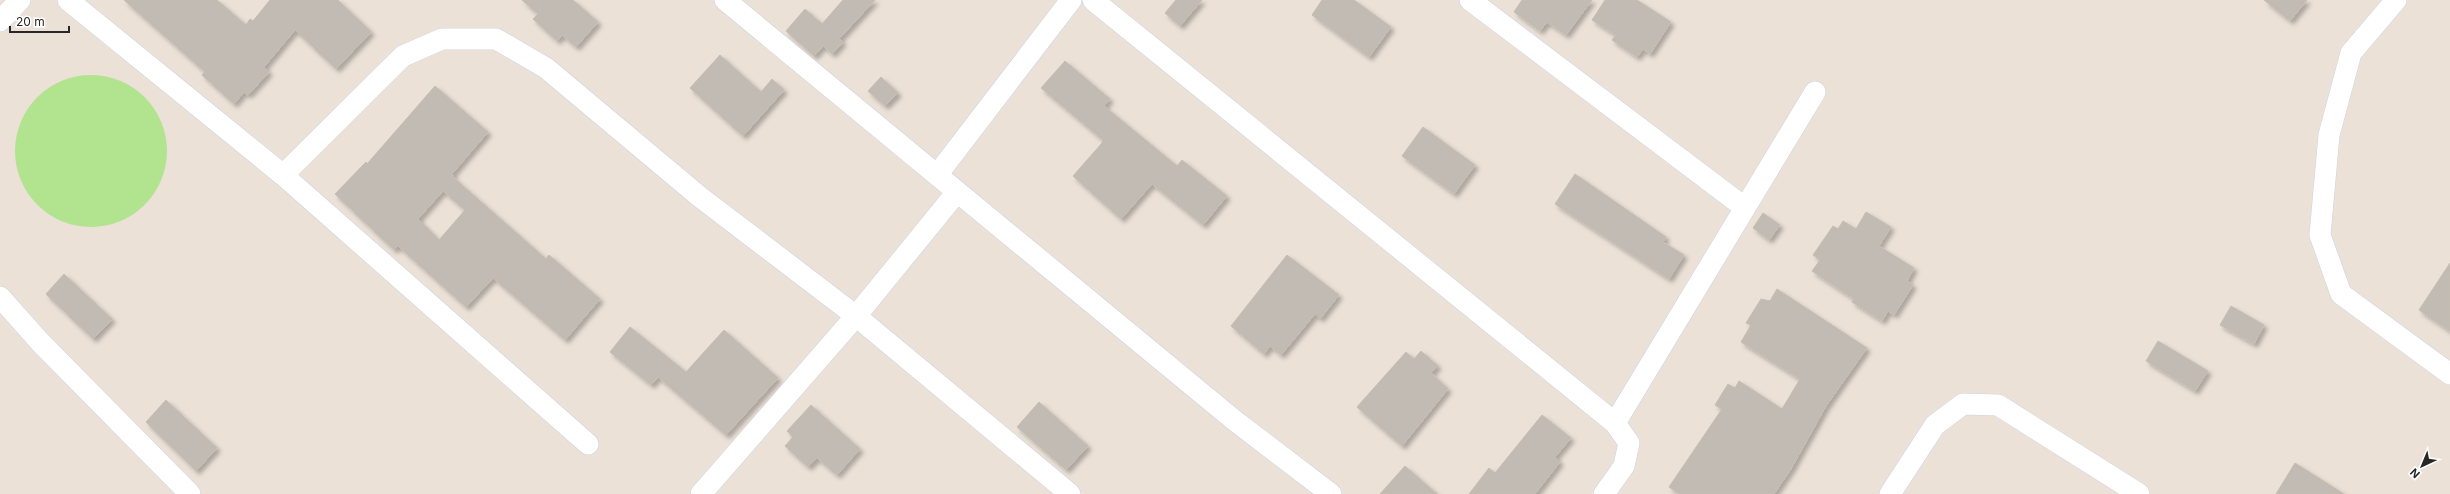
<svg xmlns="http://www.w3.org/2000/svg" width="2450" height="494" font-family="Inter,sans-serif">
<style>
.green{fill:#b2e490}
.building{fill:#c2bbb4;stroke:#c5bdb1;fill-rule:evenodd;filter:url(#shadow)}
.lines{fill:none;stroke-linecap:round;stroke-linejoin:round}
.minor-casing{stroke:#cdd2e1;stroke-width:22}
.minor{stroke:#fff;stroke-width:21}
</style>
<defs>
<filter id="shadow"><feDropShadow dx="3.5" dy="3.5" stdDeviation="2" flood-color="#0004"/></filter>
</defs>
<rect width="100%" height="100%" fill="#ebe1d7"/>
<path class="green" d="M15 151a76 76 0 1 1 152 0a76 76 0 1 1-152 0Z"/>
<path class="building" d="M124,0h93l29,25 4,-6 3,2 17,-21h68l33,32 -35,37 -41,-39 -31,37 5,5 -21,23 -4,-3 -10,12 -32,-29 3,-3z
M522,0h51l25,22 -22,25 -14,-12 -5,6 -24,-22 5,-5z
M843,0h32l-36,39 4,3 -11,12 -9,-8 -9,10 -28,-25 19,-22 17,15z
M1176,0h26l-22,26 -15,-13z
M1322,0h32l37,27 -22,30 -57,-42z
M1522,0h70l-26,35 -19,-13 -7,9 -26,-19z
M1605,0h32l34,22 -21,32 -7,-5 -6,8 -25,-17 4,-5 -24,-15z
M2264,0h43l-17,21z
M720,55l41,37 11,-13 12,11 -41,46 -53,-48z
M1065,61l45,38 -6,7 73,60 5,-6 45,36 -24,29 -51,-41 -31,35 -48,-43 29,-33 1,-3 -62,-52z
M881,77l17,16 -13,13 -17,-15z
M435,86l53,46 -36,42 2,4 92,81 3,-4 51,44 -35,41 -72,-62 -27,29 -68,-61 -4,4 -59,-56 31,-32 1,2zM443,191l22,19 -26,30 -21,-21z
M1423,127l52,38 -21,29 -52,-38z
M1575,174l91,63 -3,5 21,13 -15,24 -114,-75z
M1866,212l25,15 -12,19 35,22 -7,13 6,4 -19,30 -6,-4 -6,10 -30,-19 2,-3 -42,-28 8,-11 -7,-5 20,-29 5,3 5,-8 13,8z
M1763,213l17,12 -11,15 -16,-12z
M1287,255l52,40 -19,24 -5,-5 -34,41 -11,-9 -6,8 -33,-28z
M2450,263v68l-31,-21z
M64,274l48,45 -19,20 -47,-45z
M1777,289l90,59 -41,58 -35,63 -17,25h-94l-11,-7 53,-78 -7,-4 13,-21 7,4 4,-7 43,28 18,-30 -59,-37 10,-17 -5,-2 15,-24 9,2z
M2231,306l33,19 -10,19 -34,-19z
M630,327l56,45 38,-42 54,48 -52,57 -68,-58 -7,8 -41,-33z
M2158,341l50,30 -13,20 -49,-30z
M1421,351l17,15 -7,7 17,16 -46,57 -45,-39 49,-55 8,7z
M166,400l51,48 -21,23 -50,-49z
M1039,402l49,44 -22,24 -49,-43z
M811,405l49,44 -23,26 -20,-17 -9,9 -23,-21 8,-9 -6,-6z
M1542,415l29,23 -16,19 5,5 -25,32h-66l20,-26 6,5z
M2295,463l49,31h-68z
M1405,466l32,28h-57z"/>
<g class="lines">
<g class="minor-casing">
<path id="minor" d="M68,0l215,175 305,269
M725,0l509,420 97,74
M1093,0l522,423 14,20 -5,23 -20,28
M1470,0l274,207
M2396,0l-45,53 -22,82 -9,100 21,59 109,80
M0,21l20,-21
M283,175l120,-119 39,-17h54l50,29 154,129 156,119 214,178
M937,175l134,-175
M0,297l40,45 150,152
M1615,423l200,-331
M701,494l155,-178 101,-124
M1890,494l45,-69 28,-21 35,1 141,89"/>
</g>
<use href="#minor" class="minor"/>
</g>
<g transform="translate(2422 466) rotate(224)" stroke="#ffffff" stroke-width="3" paint-order="stroke">
<path d="M0-3L7 15L0 10L-7 15Z" fill="#272727"/>
<text y="-6" font-size="11" font-weight="bold" text-anchor="middle" fill="#272727">N</text>
</g>
<path d="M10 26v6h59v-6" fill="none" stroke="#272727" stroke-width="2"/>
<text x="16" y="26" font-size="12" fill="#272727" stroke="#ffffff" stroke-width="3" paint-order="stroke">20 m</text>
</svg>
